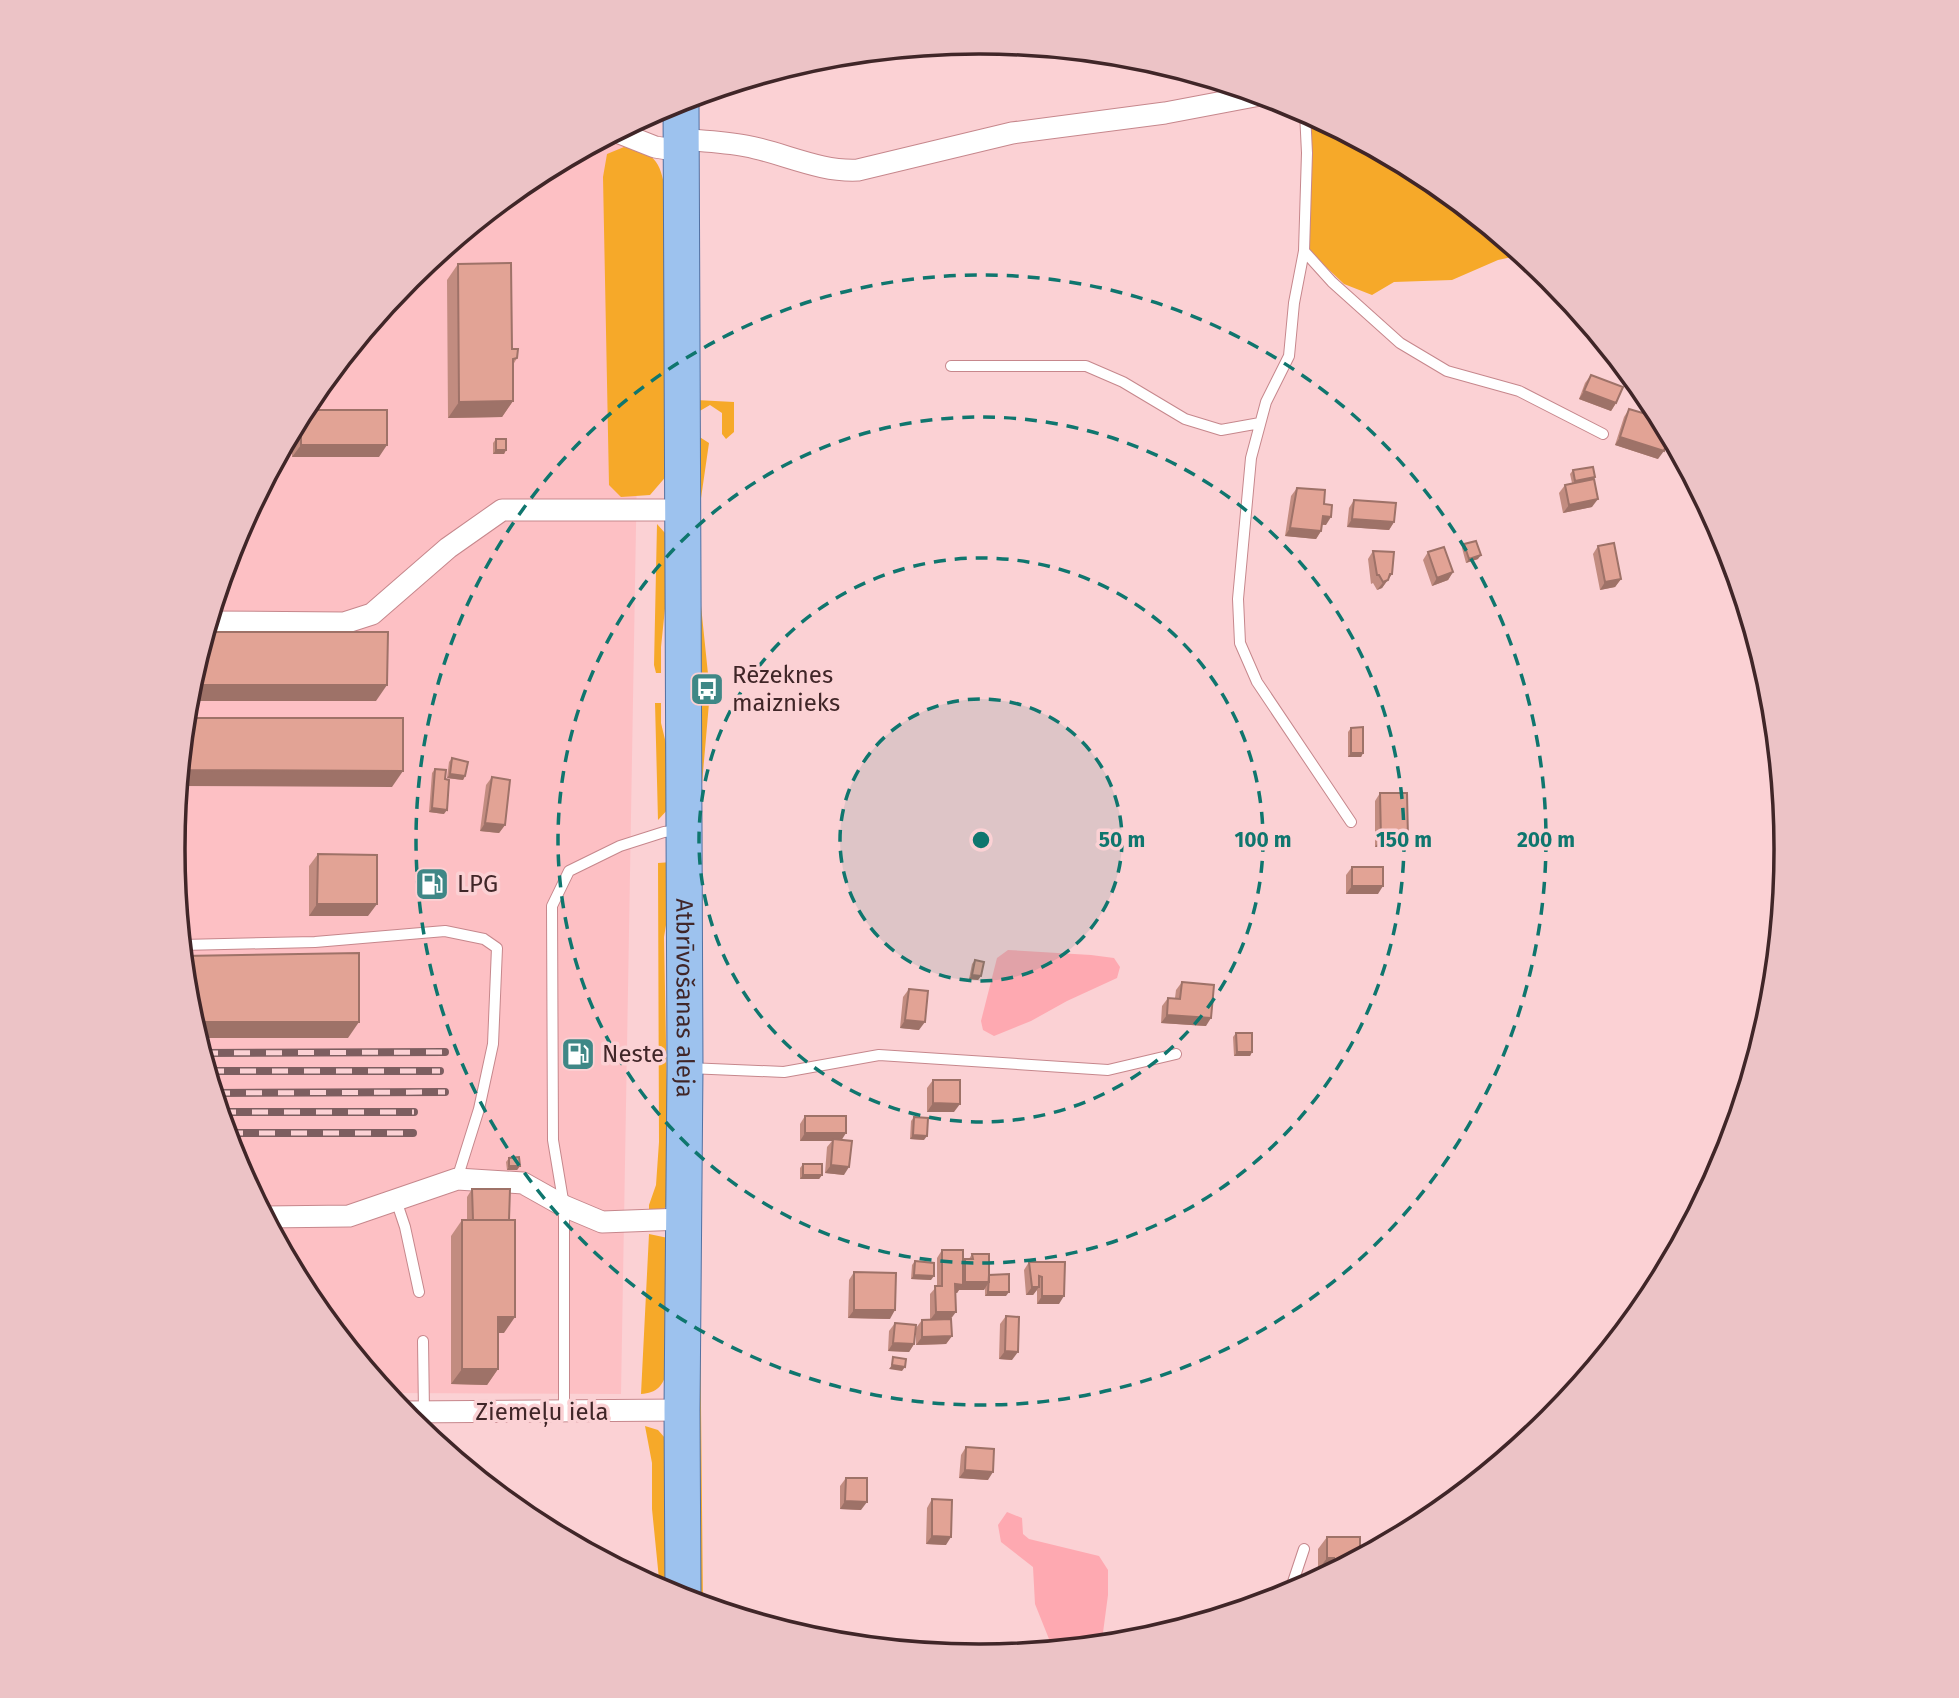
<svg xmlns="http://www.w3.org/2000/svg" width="1959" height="1698" font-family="'Fira Sans',sans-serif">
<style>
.built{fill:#fdc0c4}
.green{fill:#f6a929}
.water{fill:#fea9b1}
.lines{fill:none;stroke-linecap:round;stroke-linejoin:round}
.lane-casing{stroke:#c6878c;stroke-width:12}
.street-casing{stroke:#c6878c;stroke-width:23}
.primary-casing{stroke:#5271a2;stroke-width:37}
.lane{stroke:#fff;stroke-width:10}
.street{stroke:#fff;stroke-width:21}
.primary{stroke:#9dc2ee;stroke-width:35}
.rail-casing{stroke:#7d5e60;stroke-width:8}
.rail{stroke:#fbd1d4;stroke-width:5;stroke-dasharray:16;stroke-linecap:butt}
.wall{fill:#c28c80}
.shaded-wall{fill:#9e7268}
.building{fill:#e2a395;stroke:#9e7268;stroke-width:2}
.ring{fill:none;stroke:#0f766e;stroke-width:3.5;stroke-dasharray:12 9}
.labels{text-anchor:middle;stroke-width:7;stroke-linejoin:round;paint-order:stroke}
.poi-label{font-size:24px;fill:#402628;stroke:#fbd1d4;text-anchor:start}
.street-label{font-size:24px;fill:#402628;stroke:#fbd1d4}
.rim{fill:none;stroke:#402628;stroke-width:3.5}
.centre{fill:#0f766e;stroke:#fbd1d4;stroke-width:3.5}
.ring-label{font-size:21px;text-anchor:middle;font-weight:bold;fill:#0f766e;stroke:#fbd1d4;stroke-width:7;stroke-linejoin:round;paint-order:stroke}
</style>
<rect width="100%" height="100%" fill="#fbd1d4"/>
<path class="built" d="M639,120l4,2 -22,1272 -234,-1 -79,-96 -74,-140 -46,-151 -15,-157 15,-158 46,-151 75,-140 100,-122 122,-100z"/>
<path class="green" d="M1308,114l120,64 93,77 -23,5 -46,20 -58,2 -22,13 -28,-11 -40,-38z
M624,147c34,6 37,17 42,49l3,277 -19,22 -29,2 -12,-12 -6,-308 4,-23z
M696,400l38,2v30l-8,7 -4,-5v-21l-12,-8 -12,7v24l11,7 -10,69z
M657,524l8,9 4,37 -8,77v26h-5l-2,-8z
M700,596l8,78 -2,4 -4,-3 -1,-20 -8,-33z
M702,700l7,3 -10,116 -4,-22 7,-70z
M655,703h6v20l9,37v47l-12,13z
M672,862l-1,33 -7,42 5,266 -5,6 -15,4v-8l7,-20 3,-43 -1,-279z
M649,1234l19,4 -1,133c-4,15 -10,22 -26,23z
M700,1306l3,298 -6,-1z
M645,1426l13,4 7,8 1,154 -6,-3 -8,-80v-46z"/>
<path class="water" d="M1008,950l83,5 23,3 6,9 -3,11 -50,23 -36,20 -37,15 -11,-6 -2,-9 16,-63z
M1007,1512l15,6 1,16 6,5 70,17 9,14v25l-6,45 -5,4 -44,5 -18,-45 -2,-37 -32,-25 -3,-17z"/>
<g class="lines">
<g class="lane-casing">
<path id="lane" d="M1305,112l2,41 -3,98 -10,52 -5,53 -23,46 -15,56 -13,141 2,44 17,39 94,140
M1304,251l28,31 68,61 47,28 72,20 84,43
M951,366h135l37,16 62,37 36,11 39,-7
M182,945l133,-3 130,-11 39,8 13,9 -4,96 -14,65 -22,70
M688,1068l96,4 95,-17 229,15 68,-16
M396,1200l9,27 14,65
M423,1341l1,71
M564,1412v-206l-11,-66 -1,-234 17,-35 51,-25 44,-14 17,-2
M1289,1594l15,-45"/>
</g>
<g class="street-casing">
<path id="street" d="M617,132l38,15 26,4
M681,139c22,2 44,3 65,7 38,7 73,26 112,24l154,-37 153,-20 95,-18
M209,622l135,1 28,-9 76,-66 54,-38h179
M265,1217l84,-1 108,-37 66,4 41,23 38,16 81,-3
M403,1412l279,-2"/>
</g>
<g class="primary-casing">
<g id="primary">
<path id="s1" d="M681,100l4,968 -3,342 1,188"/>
</g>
</g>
<use href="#lane" class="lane"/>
<use href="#street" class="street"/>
<use href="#primary" class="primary"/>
<g class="rail-casing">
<path id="rail" d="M202,1053l243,-1
M208,1071h232
M214,1093l231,-1
M220,1112h194
M227,1133h186"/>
</g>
<use href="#rail" class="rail"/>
</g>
<path class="wall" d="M458,264l59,94 -4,7v36l-11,16 -54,1 -1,-138z
M1591,375l25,28 -5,8 -32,-12 6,-16z
M1629,409l29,50 -43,-14 9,-28z
M303,410l76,47h-87v-26z
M496,439l10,11 -2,4h-11v-11z
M1573,470l21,9 -2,28 -29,6 -4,-20 6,-8 7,-2 -2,-9z
M1297,488l27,16 2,21h-4l-1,6 -5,8 -31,-3 6,-40z
M1354,500l40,22 -5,8 -42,-3 2,-19z
M1464,544l14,15 -12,4 -4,-15z
M1598,546l23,33 -6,8 -15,3 -7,-36z
M1373,551l19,23 -10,14 -5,2 -4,-7 -2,1 -3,-25z
M1428,552l25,20 -5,8 -16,6 -9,-26z
M1351,728l12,25 -2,4h-13v-25z
M452,758l13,18 -2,4 -16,-2 2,-16z
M435,769l9,45 -15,-2 3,-39z
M492,777l13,48 -6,8 -19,-2 6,-46z
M1380,793l22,53 -27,1v-46z
M318,854l50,62h-59v-50z
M1352,867l26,27h-32v-19z
M975,960l6,16 -3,4 -9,-1 3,-15z
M1182,982l24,44 -45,-3 1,-17 6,-8h7l1,-8z
M909,989l10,41 -19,-2 3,-31z
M1236,1033l16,19 -2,4h-16l-1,-19z
M933,1080l21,32h-27v-24z
M805,1116l36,24 3,35 -19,-2 2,-26 5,-6h-32v-17z
M914,1117l10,23 -14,-1 1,-18z
M509,1158l11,8 -3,4h-10l-1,-8z
M803,1164l19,11 -3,4h-19v-11z
M472,1189l32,144h-6v36l-11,16 -36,-1v-148l11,-16h5v-23z
M942,1250l21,11 2,-2h4l3,-5 34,42h-21v-9l-1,3h-25l-2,3h-2l-5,26 2,17 -6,8 -30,1v-17l6,-8h8v-26l7,-8v-28z
M915,1261l16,19 -20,-1 1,-14z
M1029,1262h36l-6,42h-22v-14l-4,5h-7l-2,-25z
M854,1272l36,47 -42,-1 1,-38z
M1006,1316l6,44 -13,-1 1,-35z
M895,1323l19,21 -5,8 -21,-1 1,-20z
M966,1447l22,33 -29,-2 2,-23z
M846,1478l15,32 -21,-1v-23z
M932,1499l14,46 -20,-1 1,-36z
M1327,1537l33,20 -35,18v-5h-7v-21z"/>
<path class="shaded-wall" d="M1584,391l32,12 -5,8 -32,-12z
M513,401l-11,16 -54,1 11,-16z
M1620,437l44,14 -6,8 -43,-14z
M301,445h86l-8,12h-87z
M496,450h10l-2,4h-11z
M1598,499l-6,8 -29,6 6,-8z
M1323,516l8,1 -5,8 -8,-1z
M1352,519l42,3 -5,8 -42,-3z
M1290,528l31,3 -5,8 -31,-3z
M1481,555l-3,4 -12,4 3,-4z
M1453,572l-5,8 -16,6 5,-8z
M1390,574h2l-10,14 -5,2z
M1621,579l-6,8 -15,3 5,-8z
M190,685h197l-11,16h-189z
M1351,753h12l-2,4h-13z
M180,770l223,1 -11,16 -213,-1z
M450,774l15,2 -2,4 -16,-2z
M432,808l15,2 -3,4 -15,-2z
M485,823l20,2 -6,8 -19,-2z
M1408,838l-6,8 -27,1 6,-8z
M1352,886h31l-5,8h-32z
M317,904h60l-9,12h-59z
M972,975l9,1 -3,4 -9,-1z
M1167,1015l44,3 -5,8 -45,-3z
M905,1020l20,2 -6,8 -19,-2z
M193,1022h166l-11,16h-150z
M1237,1052h15l-2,4h-16z
M933,1103l27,1 -6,8h-27z
M805,1133h41l-5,8 -8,-2 -1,2h-32z
M913,1135l14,1 -3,4 -14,-1z
M831,1165l18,2 -5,8 -19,-2z
M509,1166h11l-3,4h-10z
M803,1175h19l-3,4h-19z
M914,1275l20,1 -3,4 -20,-1z
M965,1282h24l-5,8h-25l-2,3h-7l5,-9 8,1z
M1032,1287h7l-6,8h-7z
M988,1292h21l-3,4h-21z
M1042,1296h22l-5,8h-22z
M854,1310h41l-5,9 -42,-1z
M936,1312h20l-6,8h-20z
M498,1317h17l-11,16h-17z
M952,1336l-6,8 -30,1 6,-8z
M893,1343l21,1 -5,8 -21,-1z
M1005,1351l13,1 -6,8 -13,-1z
M892,1365l13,2 -3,4 -13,-2z
M462,1369h36l-11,16 -36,-1z
M965,1470l28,2 -5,8 -29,-2z
M845,1501l22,1 -6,8 -21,-1z
M932,1536l19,1 -5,8 -20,-1z
M1327,1558h7l-9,12h-7z"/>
<path class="building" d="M511,263l1,86h6l-1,9 -4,1v42l-54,1 -1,-138z
M1591,375l32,12 -7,16 -32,-12z
M1629,409l31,9 9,17 -5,16 -44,-14z
M303,410h84v35h-86v-30z
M496,439h10v11h-10z
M1593,467l2,10 -20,4 -2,-11z
M1594,479l4,20 -29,6 -4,-20z
M1297,488l28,2 -1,14 8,1 -1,12 -8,-1 -2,15 -31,-3z
M1354,500l42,3 -2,19 -42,-3z
M1476,541l5,14 -12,4 -5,-15z
M1614,543l7,36 -16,3 -7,-36z
M1444,547l9,25 -16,6 -9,-26z
M1373,551l21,1 -2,22h-2l-2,6 -5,2 -4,-7h-2z
M206,632h182l-1,53h-197z
M185,718h218v53l-223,-1z
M1363,727v26h-12v-25z
M452,758l16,4 -3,14 -15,-2z
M435,769l11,1 -1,9 4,1 -2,30 -15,-2z
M492,777l18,3 -5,45 -20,-2z
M1380,793h27l1,45 -27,1z
M318,854l59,1v49h-60z
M1352,867h31v19h-31z
M359,953v69h-166l-5,-16 -5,-50z
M975,960l9,2 -3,14 -9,-1z
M1182,982l32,3 -3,33 -44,-3 1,-17 12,1z
M909,989l19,2 -3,31 -20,-2z
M1236,1033h16v19h-15z
M933,1080h27v24l-27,-1z
M805,1116h41v17h-41z
M914,1117l14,1 -1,18 -14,-1z
M833,1139l19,2 -3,26 -18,-2z
M519,1157l1,9h-11v-8z
M803,1164h19v11h-19z
M472,1189h38l-1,31h-36z
M462,1220h53v97h-17v52h-36z
M942,1250h21v35l-8,-1 1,28h-20l-1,-26h7z
M972,1254h17v28h-24v-23h8z
M915,1261l19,2v13l-20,-1z
M1029,1262h36l-1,34h-22v-19l-3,-1v11h-7z
M854,1272l42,1 -1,37h-41z
M1009,1274v18h-21l1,-17z
M1006,1316l13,1 -1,35 -13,-1z
M951,1319l1,17 -30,1v-17z
M895,1323l21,2 -2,19 -21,-1z
M893,1357l13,2 -1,8 -13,-2z
M966,1447l28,2 -1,23 -28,-2z
M846,1478h21v24l-22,-1z
M932,1499l20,1 -1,37 -19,-1z
M1327,1537h33v20l-26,13v-12h-7z"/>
<circle cx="981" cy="840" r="141" fill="#0f766e" fill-opacity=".12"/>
<g class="ring">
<circle cx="981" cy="840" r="141"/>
<circle cx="981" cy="840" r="282"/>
<circle cx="981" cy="840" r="423"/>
<circle cx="981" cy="840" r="565"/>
</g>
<defs>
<g id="bus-square" transform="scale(1.75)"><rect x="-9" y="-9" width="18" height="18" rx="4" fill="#3f8786" stroke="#fbd1d4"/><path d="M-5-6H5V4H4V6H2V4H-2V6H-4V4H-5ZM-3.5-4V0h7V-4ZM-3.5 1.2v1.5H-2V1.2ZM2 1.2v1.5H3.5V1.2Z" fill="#fff"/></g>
<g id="fuel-square" transform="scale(1.75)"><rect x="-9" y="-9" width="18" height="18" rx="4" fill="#3f8786" stroke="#fbd1d4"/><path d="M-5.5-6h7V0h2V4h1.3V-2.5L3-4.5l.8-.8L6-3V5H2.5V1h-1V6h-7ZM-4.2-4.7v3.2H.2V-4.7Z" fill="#fff"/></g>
</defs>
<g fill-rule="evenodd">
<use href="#bus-square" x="707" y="689"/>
<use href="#fuel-square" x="432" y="884"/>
<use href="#fuel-square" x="578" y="1054"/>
</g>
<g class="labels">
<g class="poi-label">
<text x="732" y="683">Rēzeknes<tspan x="732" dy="28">maiznieks</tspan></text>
<text x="457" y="892">LPG</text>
<text x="602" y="1062">Neste</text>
</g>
<g class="street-label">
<text dy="8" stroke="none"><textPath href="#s1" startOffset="898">Atbrīvošanas aleja</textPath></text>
<text x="542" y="1420">Ziemeļu iela</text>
</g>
</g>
<path d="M0 0H1959V1698H0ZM979 54H980A794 794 0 0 1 1774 848V850A794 794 0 0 1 980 1644H979A794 794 0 0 1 185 850V848A794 794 0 0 1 979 54Z" fill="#ecc3c6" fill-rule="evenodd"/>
<path class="rim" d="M979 54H980A794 794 0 0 1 1774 848V850A794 794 0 0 1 980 1644H979A794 794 0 0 1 185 850V848A794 794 0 0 1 979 54Z"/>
<circle cx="981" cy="840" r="10" class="centre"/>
<g class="ring-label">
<text x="1122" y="847">50 m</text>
<text x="1263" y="847">100 m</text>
<text x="1404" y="847">150 m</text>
<text x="1546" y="847">200 m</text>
</g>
</svg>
